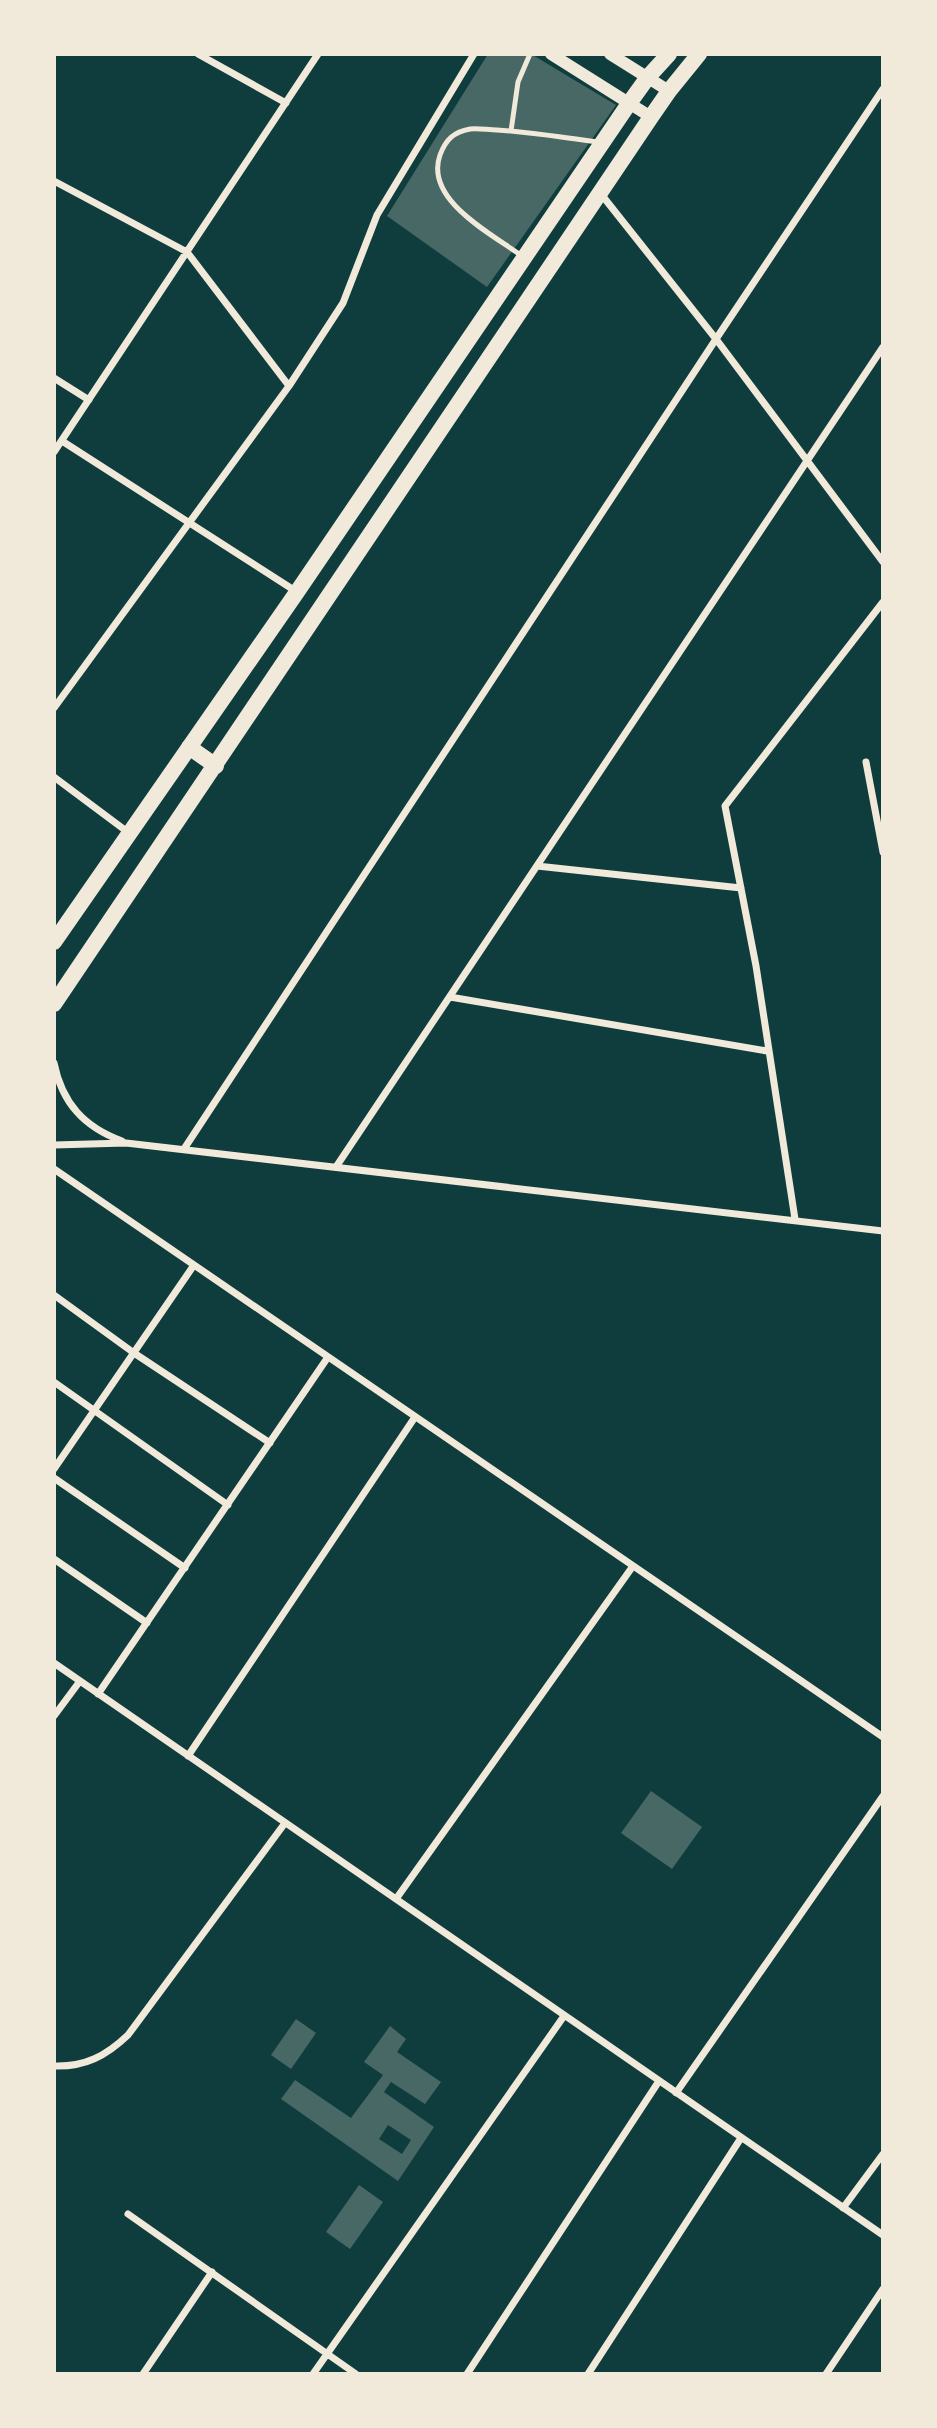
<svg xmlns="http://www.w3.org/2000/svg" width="937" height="2428" font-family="Cabin,sans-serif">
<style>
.building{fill:#486865;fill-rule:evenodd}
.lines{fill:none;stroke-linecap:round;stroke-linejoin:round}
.service{stroke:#f1e9da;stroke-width:5}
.minor{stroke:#f1e9da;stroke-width:7}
.tertiary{stroke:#f1e9da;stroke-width:12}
.primary{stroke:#f1e9da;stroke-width:16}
</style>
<rect width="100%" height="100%" fill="#0f3d3e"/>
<path class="building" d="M488,54h43l85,51 -129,182 -100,-71z
M651,1791l51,36 -30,42 -51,-36z
M296,2019l20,14 -25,36 -20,-14z
M390,2026l16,13 -9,13 44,30 -16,22 -34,-22 -7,10 50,35 -36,54 -117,-82 14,-19 56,38 32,-43 -19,-13zM388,2125l23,15 -9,14 -23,-15z
M359,2185l24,17 -33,47 -24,-17z"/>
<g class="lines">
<path class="service" d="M511,131l7,-49 12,-28
M522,256c-30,-22 -98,-56 -82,-101 6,-16 14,-23 30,-26 9,-1 18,1 27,1 34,2 68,8 101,12"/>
<path class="minor" d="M198,54l88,49
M54,181l133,71 102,134 -235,322
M601,194l115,145 167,223
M54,378l35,22
M289,386l54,-83 34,-88 97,-161
M62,441l235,151
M54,452l264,-398
M866,762l17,90
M54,777l75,56
M537,866l204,22
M450,997l317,54
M54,1063c8,40 30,64 68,78
M54,1145l72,-2 757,88
M184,1149l532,-810 167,-250
M336,1167l547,-820
M54,1169l829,568
M795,1219l-39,-253 -31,-160 158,-204
M54,1295l80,58 136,90
M54,1382l174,123
M54,1469l140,-204
M54,1478l131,90
M54,1559l93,64
M54,1663l829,572
M98,1694l230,-337
M54,1716l26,-35
M188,1756l227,-339
M396,1899l237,-333
M54,2066c31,1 52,-10 74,-31l157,-212
M676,2093l207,-297
M843,2208l40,-54
M128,2214l228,160
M143,2374l69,-102
M313,2374l251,-358
M467,2374l192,-293
M588,2374l153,-236
M826,2374l57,-85"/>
<path class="tertiary" d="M551,54l100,63
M610,54l59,37"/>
<path class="primary" d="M189,747l27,19
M54,942l243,-350 333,-490 18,-25 21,-23
M54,1004l597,-887 18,-26 30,-37"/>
</g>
<rect width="937" height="2428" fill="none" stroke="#f1e9da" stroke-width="112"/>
</svg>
